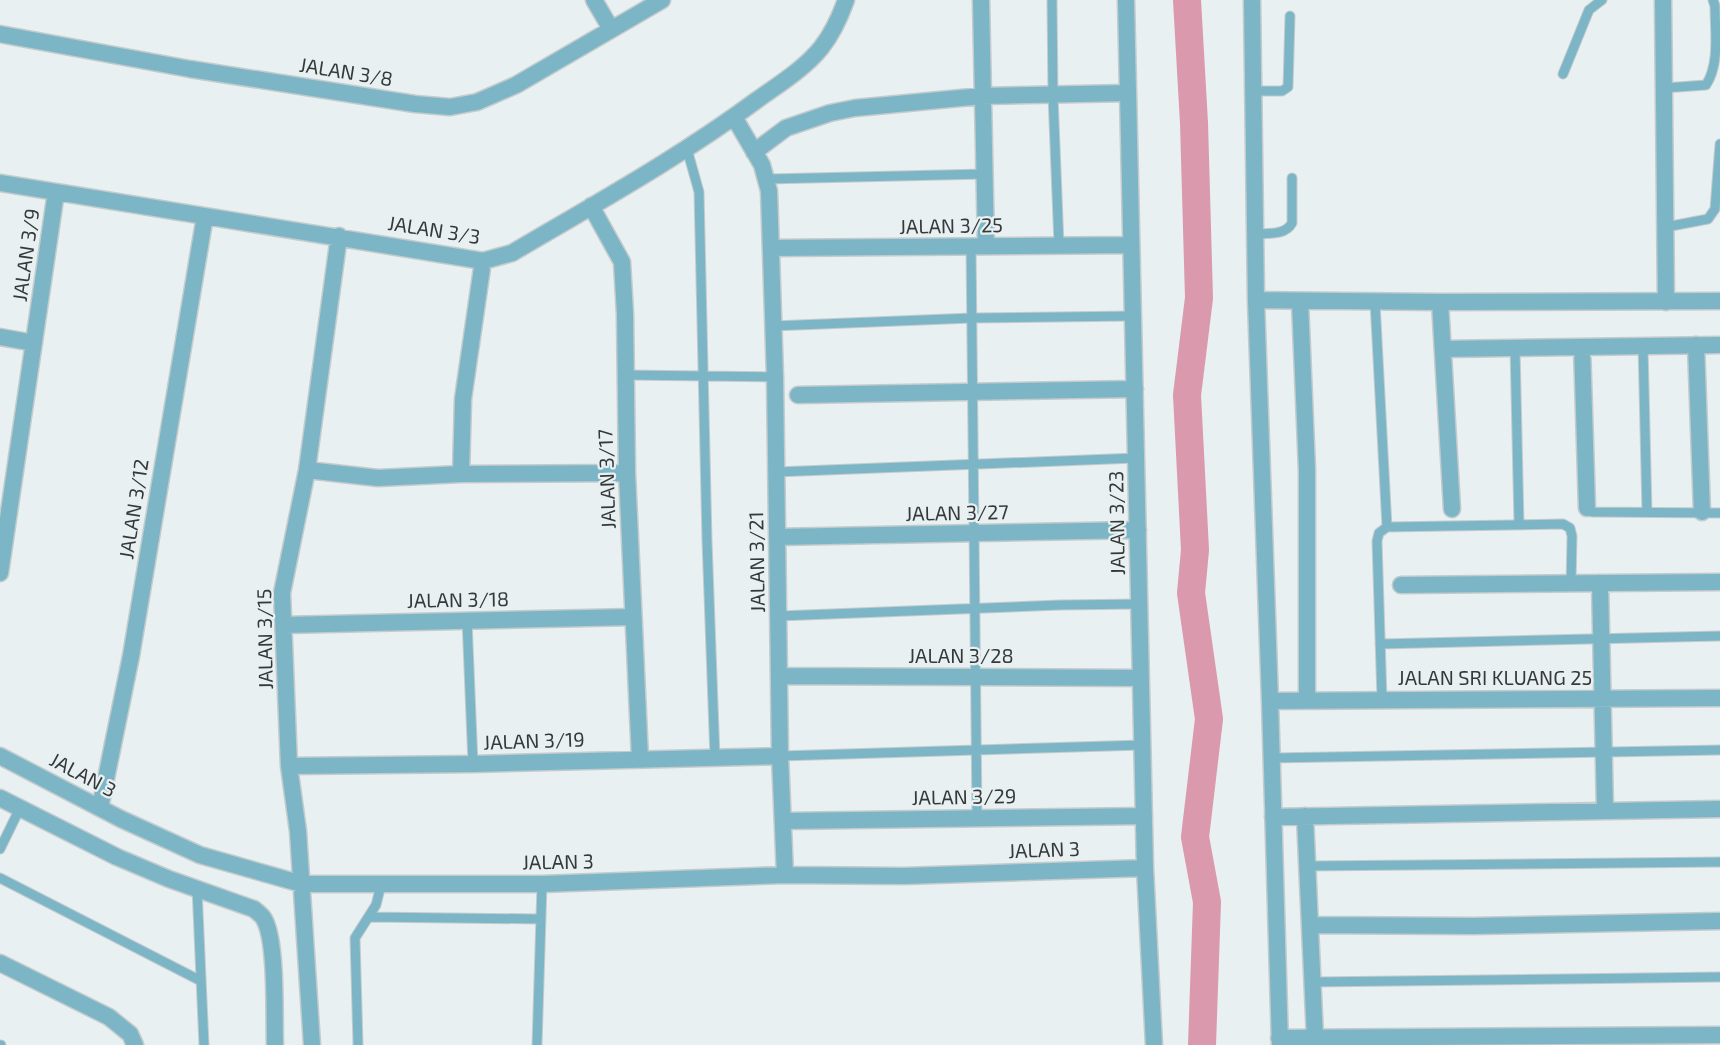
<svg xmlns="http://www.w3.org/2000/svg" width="1720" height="1045" font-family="'Exo 2',sans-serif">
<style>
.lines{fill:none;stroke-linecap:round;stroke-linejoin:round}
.river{stroke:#da99ac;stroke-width:28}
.service-casing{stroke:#c4cbcd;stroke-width:11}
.minor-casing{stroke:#c4cbcd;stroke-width:19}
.service{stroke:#7cb6c6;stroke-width:9}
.minor{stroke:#7cb6c6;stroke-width:16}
.labels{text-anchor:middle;stroke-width:4.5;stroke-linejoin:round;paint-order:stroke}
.street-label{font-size:20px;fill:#36393a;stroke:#e8f0f2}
</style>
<rect width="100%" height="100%" fill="#e8f0f2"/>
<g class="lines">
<path class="river" d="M1187,0l7,123 5,175 -12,97 8,155 -4,43 18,126 -14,118 12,65 -5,143"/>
<g class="service-casing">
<path id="service" d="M1052,0l1,96 6,149
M1563,74l26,-64 13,-10
M1664,88l42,-3c14,-21 9,-54 9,-79l-2,-6
M1252,91h30l6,-4 2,-71
M687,149l12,43 8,349 8,217
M767,179l218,-5
M1666,227l42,-8 7,-10 5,-65
M1254,234c13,-1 31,2 38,-11v-45
M971,246l6,571
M1375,302l12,225
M773,326l199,-8 161,-2
M1643,346l4,166
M1515,348l4,176
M626,375l149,2
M776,472l360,-14
M1587,508l5,4 128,1
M779,616l281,-11 80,-1
M467,620l6,144
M1380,644l340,-8
M1382,700l-5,-159 2,-8 8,-6 176,-3 7,4 2,8 -1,48
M780,756l363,-11
M1272,758l448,-8
M0,849l20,-41
M1307,866l413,-4
M0,878l201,103
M197,888l7,157
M370,917l171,2
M1312,982l408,-5
M0,1045h1
M358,1045l-3,-107 21,-33 5,-20
M537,1045l5,-161"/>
</g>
<g class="minor-casing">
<path id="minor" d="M594,0l17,29
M981,0l5,246
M1126,0l19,868 9,177
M1252,0l4,300 14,401 10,344
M1663,0l3,302
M0,34l190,35 225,35 35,3 27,-5 39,-17 146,-85
M734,117l28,48 7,26 6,186 5,379 5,119
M754,152l32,-24 44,-15 25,-5 127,-12 146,-3
M0,183l483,78 29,-8c83,-49 168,-96 245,-153 21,-15 47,-31 64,-52 11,-14 19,-31 25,-48
M591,206l31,56 3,52 2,159 13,286
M771,248l360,-3
M1256,300l184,2 280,-1
M1300,302l7,168v231
M1440,302l12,207
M0,337l34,6
M1696,345l6,167
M1582,347l5,161
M1443,349l277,-4
M798,395l337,-6
M307,470l71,8 83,-4 166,-1
M461,474l2,-75 20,-138
M777,537l361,-7
M0,573l56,-381
M1600,583l5,228
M1401,585l319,-3
M284,625l349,-8
M780,676l361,2
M1270,701l450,-3
M0,756l121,63 79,36 102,29h240l243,-9 119,1 241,-8
M289,766l184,-2 307,-8
M0,798l117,59 52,22 85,30c3,3 8,6 10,10 13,22 10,98 11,126
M100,808l31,-152 74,-440
M1305,816l10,222
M1273,817l447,-8
M784,821l360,-5
M1310,925l163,1 247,-5
M0,963l109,54 21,17 5,11
M1279,1038l441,-3
M312,1045l-14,-214 -9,-65 -7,-173 25,-123 32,-234"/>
</g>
<use href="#service" class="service"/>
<use href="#minor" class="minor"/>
</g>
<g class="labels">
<g class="street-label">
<text transform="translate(346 72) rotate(9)" y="7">JALAN 3/8</text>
<text transform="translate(951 226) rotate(-1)" y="7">JALAN 3/25</text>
<text transform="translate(434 230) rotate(9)" y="7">JALAN 3/3</text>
<text transform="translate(26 255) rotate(-82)" y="7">JALAN 3/9</text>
<text transform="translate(607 479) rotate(-92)" y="7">JALAN 3/17</text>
<text transform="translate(134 509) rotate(-81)" y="7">JALAN 3/12</text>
<text transform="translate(957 513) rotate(-1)" y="7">JALAN 3/27</text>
<text transform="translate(1117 523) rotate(-91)" y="7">JALAN 3/23</text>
<text transform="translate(757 562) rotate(-91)" y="7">JALAN 3/21</text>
<text transform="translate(458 600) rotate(-1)" y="7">JALAN 3/18</text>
<text transform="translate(265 639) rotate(-91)" y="7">JALAN 3/15</text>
<text x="961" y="663">JALAN 3/28</text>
<text x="1495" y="685">JALAN SRI KLUANG 25</text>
<text transform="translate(534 741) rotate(-2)" y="7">JALAN 3/19</text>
<text transform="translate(83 775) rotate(28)" y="7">JALAN 3</text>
<text transform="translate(964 797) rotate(-1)" y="7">JALAN 3/29</text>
<text transform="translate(1044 850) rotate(-2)" y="7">JALAN 3</text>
<text transform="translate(558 862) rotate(-1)" y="7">JALAN 3</text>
</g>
</g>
</svg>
